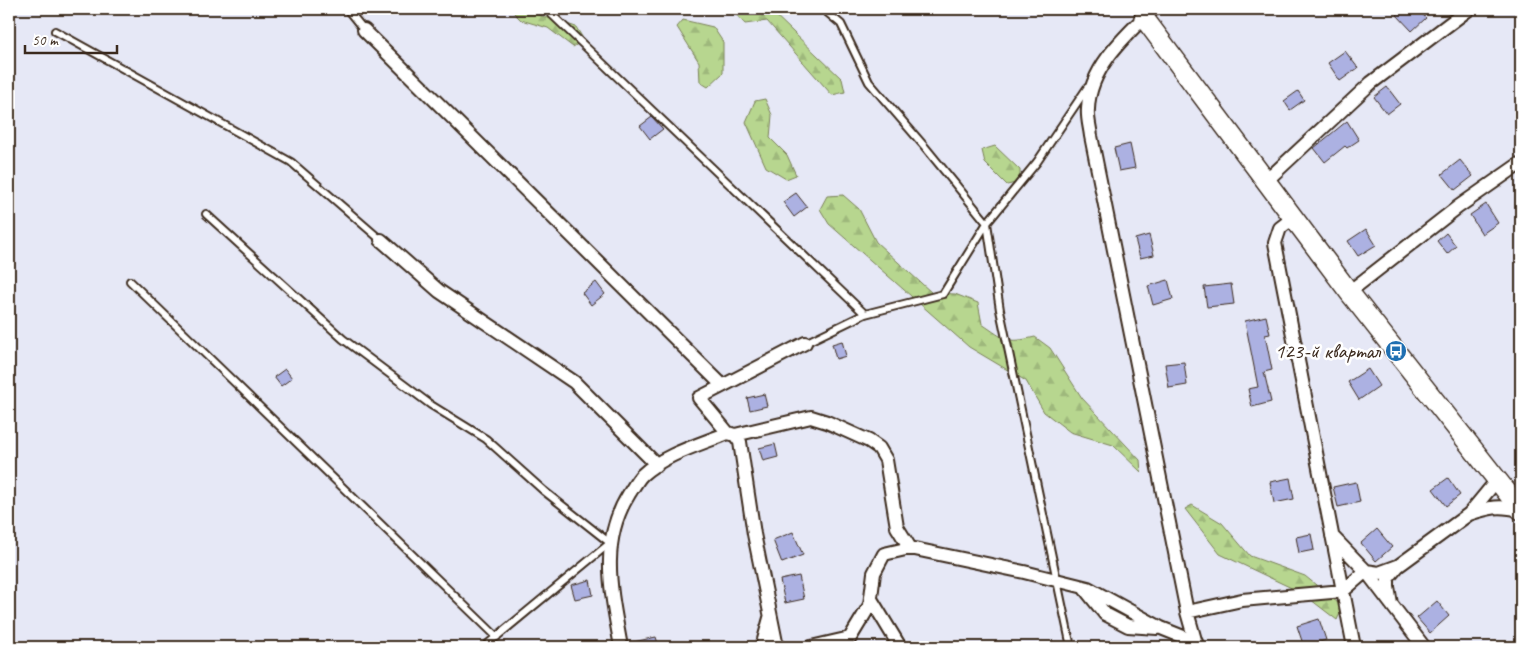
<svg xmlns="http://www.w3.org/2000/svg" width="1530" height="656" font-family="Caveat,sans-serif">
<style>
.forest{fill:url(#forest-firs);stroke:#798056}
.building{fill:#acb1e2;stroke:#3b2a1e}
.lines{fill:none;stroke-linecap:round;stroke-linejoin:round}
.lane-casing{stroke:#3b2a1e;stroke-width:10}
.street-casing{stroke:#3b2a1e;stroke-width:16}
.secondary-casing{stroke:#3b2a1e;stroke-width:22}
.lane{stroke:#fff;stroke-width:6}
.street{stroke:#fff;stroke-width:12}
.secondary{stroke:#fff;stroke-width:19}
.labels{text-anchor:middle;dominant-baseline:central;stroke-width:5;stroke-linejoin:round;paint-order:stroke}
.poi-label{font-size:21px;fill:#3b2a1e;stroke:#fff;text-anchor:end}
</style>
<defs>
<pattern id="forest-firs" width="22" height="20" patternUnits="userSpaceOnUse" patternTransform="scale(1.25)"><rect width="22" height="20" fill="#b7d68f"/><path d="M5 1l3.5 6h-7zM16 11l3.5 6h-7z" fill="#9eb87b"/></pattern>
</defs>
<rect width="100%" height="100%" fill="#e6e8f6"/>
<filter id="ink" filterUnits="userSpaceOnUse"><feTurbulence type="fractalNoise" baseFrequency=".02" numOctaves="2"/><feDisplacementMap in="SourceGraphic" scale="10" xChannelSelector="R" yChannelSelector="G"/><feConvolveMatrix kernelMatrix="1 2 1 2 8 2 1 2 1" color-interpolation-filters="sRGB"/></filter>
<g filter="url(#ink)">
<!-- forest -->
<path class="forest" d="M510,9H537L536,14L576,27L584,40L573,47L548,28L521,20Z
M731,9H769L842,79L845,92L832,95L767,21L745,24Z
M683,20L713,27L723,42V73L708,87L700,82L699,62L677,27Z
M765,99L772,115L770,138L787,155L796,175L786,179L766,167L746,122L755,101Z
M995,146L1020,170V182L1007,185L985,163L982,150Z
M843,195L859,209L876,242L932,293L955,294L978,303L982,324C1006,340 1006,344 1035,337L1050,348L1082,398L1140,460L1141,472L1113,445L1070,432L1044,412L1026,381L969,347L829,224L820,209L827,196Z
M1192,505L1222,523L1250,556L1305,576L1343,607L1337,620L1302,593L1220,554L1185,509Z"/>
<!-- building -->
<path class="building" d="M1404,9H1417L1426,18L1412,31L1397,15Z
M1345,51L1358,68L1340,81L1328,63Z
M1387,87L1400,104L1387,114L1374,97Z
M1298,91L1304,100L1290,110L1284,101Z
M652,117L663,129L650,139L640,126Z
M1347,121L1359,140L1347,148L1345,146L1325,162L1314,148Z
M1130,144L1135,168L1119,171L1114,148Z
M1460,160L1473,176L1455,190L1442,174Z
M796,193L807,207L794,217L783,202Z
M1486,204L1498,223L1482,234L1470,215Z
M1366,229L1376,245L1358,256L1348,241Z
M1446,233L1456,246L1447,254L1437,241Z
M1149,235L1154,255L1140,258L1135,239Z
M1168,280L1173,299L1153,305L1148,286Z
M596,282L605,294L591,305L582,293Z
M1231,284L1234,304L1207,307L1204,287Z
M1266,316L1270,334L1265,335L1272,370L1264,372L1271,402L1252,407L1248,389L1258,387L1245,321Z
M842,341L846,356L836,359L832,344Z
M1184,362L1187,385L1169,388L1165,364Z
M285,369L292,378L281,386L274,377Z
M1368,369L1379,386L1359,400L1348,382Z
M764,394L767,406L750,410L747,398Z
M775,444L778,457L763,461L759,448Z
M1290,478L1294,499L1274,503L1270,482Z
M1448,478L1460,495L1446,506L1433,489Z
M1356,482L1360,502L1338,507L1333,487Z
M1377,529L1392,547L1376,561L1361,543Z
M793,532L803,555L782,563L773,540Z
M1311,534L1314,550L1299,553L1296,537Z
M799,576L804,599L785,603L780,580Z
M590,580L593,595L575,599L571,585Z
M1437,601L1449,616L1430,633L1417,618Z
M1319,619L1326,640L1304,647L1297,626Z
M656,637L659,647H629V643Z"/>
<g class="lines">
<!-- lane casing -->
<g class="lane-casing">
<path id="lane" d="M347,9L364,30
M546,9L865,314
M823,9L841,24L869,82L925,147L987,223L1000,310L1071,647
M55,31L291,162L381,240
M206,214L343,339L431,405L486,439L544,491L610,543L484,647
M130,281L497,637
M805,343L865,314L943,294L987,223L1037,162L1087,88"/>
</g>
<!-- street casing -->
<g class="street-casing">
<path id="street" d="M1153,9C1126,35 1089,68 1088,109C1087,118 1090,127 1091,136L1187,612L1197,647
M364,30L722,385
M1265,182L1371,83L1469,9
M1293,218L1280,228L1275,243L1354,647
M381,240L439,291L574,382L657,465
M1349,292L1458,207L1521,163
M728,433L699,398L805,343
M735,435L811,417L827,422L869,441L879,448L886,460L897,527L910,548
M1469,514C1490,507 1498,505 1521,510
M1332,536L1366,571L1424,647
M1085,589L1105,614L1128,626L1157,628
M871,599L900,647
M1391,604L1388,587V578L1398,566L1469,514L1497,480
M1187,612L1242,600L1343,591L1366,571L1379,573L1398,566
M621,647C612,595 598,543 629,494C633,488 637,480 642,475C663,455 701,444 728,433L735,435L740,442L754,534L777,647
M762,647L770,618
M811,647L850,638L870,605L874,573L884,554L910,548L1024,572L1088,588L1161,628L1196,642"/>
</g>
<!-- secondary casing -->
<g class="secondary-casing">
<path id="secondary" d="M1144,18L1349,292L1521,510"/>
</g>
<!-- lane -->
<use href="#lane" class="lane"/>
<!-- street -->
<use href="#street" class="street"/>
<!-- secondary -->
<use href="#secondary" class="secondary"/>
</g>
</g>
<!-- icons -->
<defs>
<g id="bus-disc" transform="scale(1.125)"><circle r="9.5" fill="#1f6fb2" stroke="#fff"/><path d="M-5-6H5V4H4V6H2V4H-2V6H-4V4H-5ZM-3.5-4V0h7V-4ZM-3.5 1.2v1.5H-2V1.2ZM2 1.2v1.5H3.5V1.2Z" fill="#fff"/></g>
</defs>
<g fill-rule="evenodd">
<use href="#bus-disc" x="1396" y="351"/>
</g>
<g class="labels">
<!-- poi labels -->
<g class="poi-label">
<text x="1380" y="351">123-й квартал</text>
</g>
</g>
<!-- margin -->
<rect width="1530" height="656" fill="none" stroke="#fff" stroke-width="30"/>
<rect x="15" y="15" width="1500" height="626" fill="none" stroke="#3b2a1e" stroke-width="2" filter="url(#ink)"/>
<!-- scale -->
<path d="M25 45v8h92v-8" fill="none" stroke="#3b2a1e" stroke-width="2.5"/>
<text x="32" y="45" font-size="15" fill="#3b2a1e" stroke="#ffffff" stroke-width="4" paint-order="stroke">50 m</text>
</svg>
